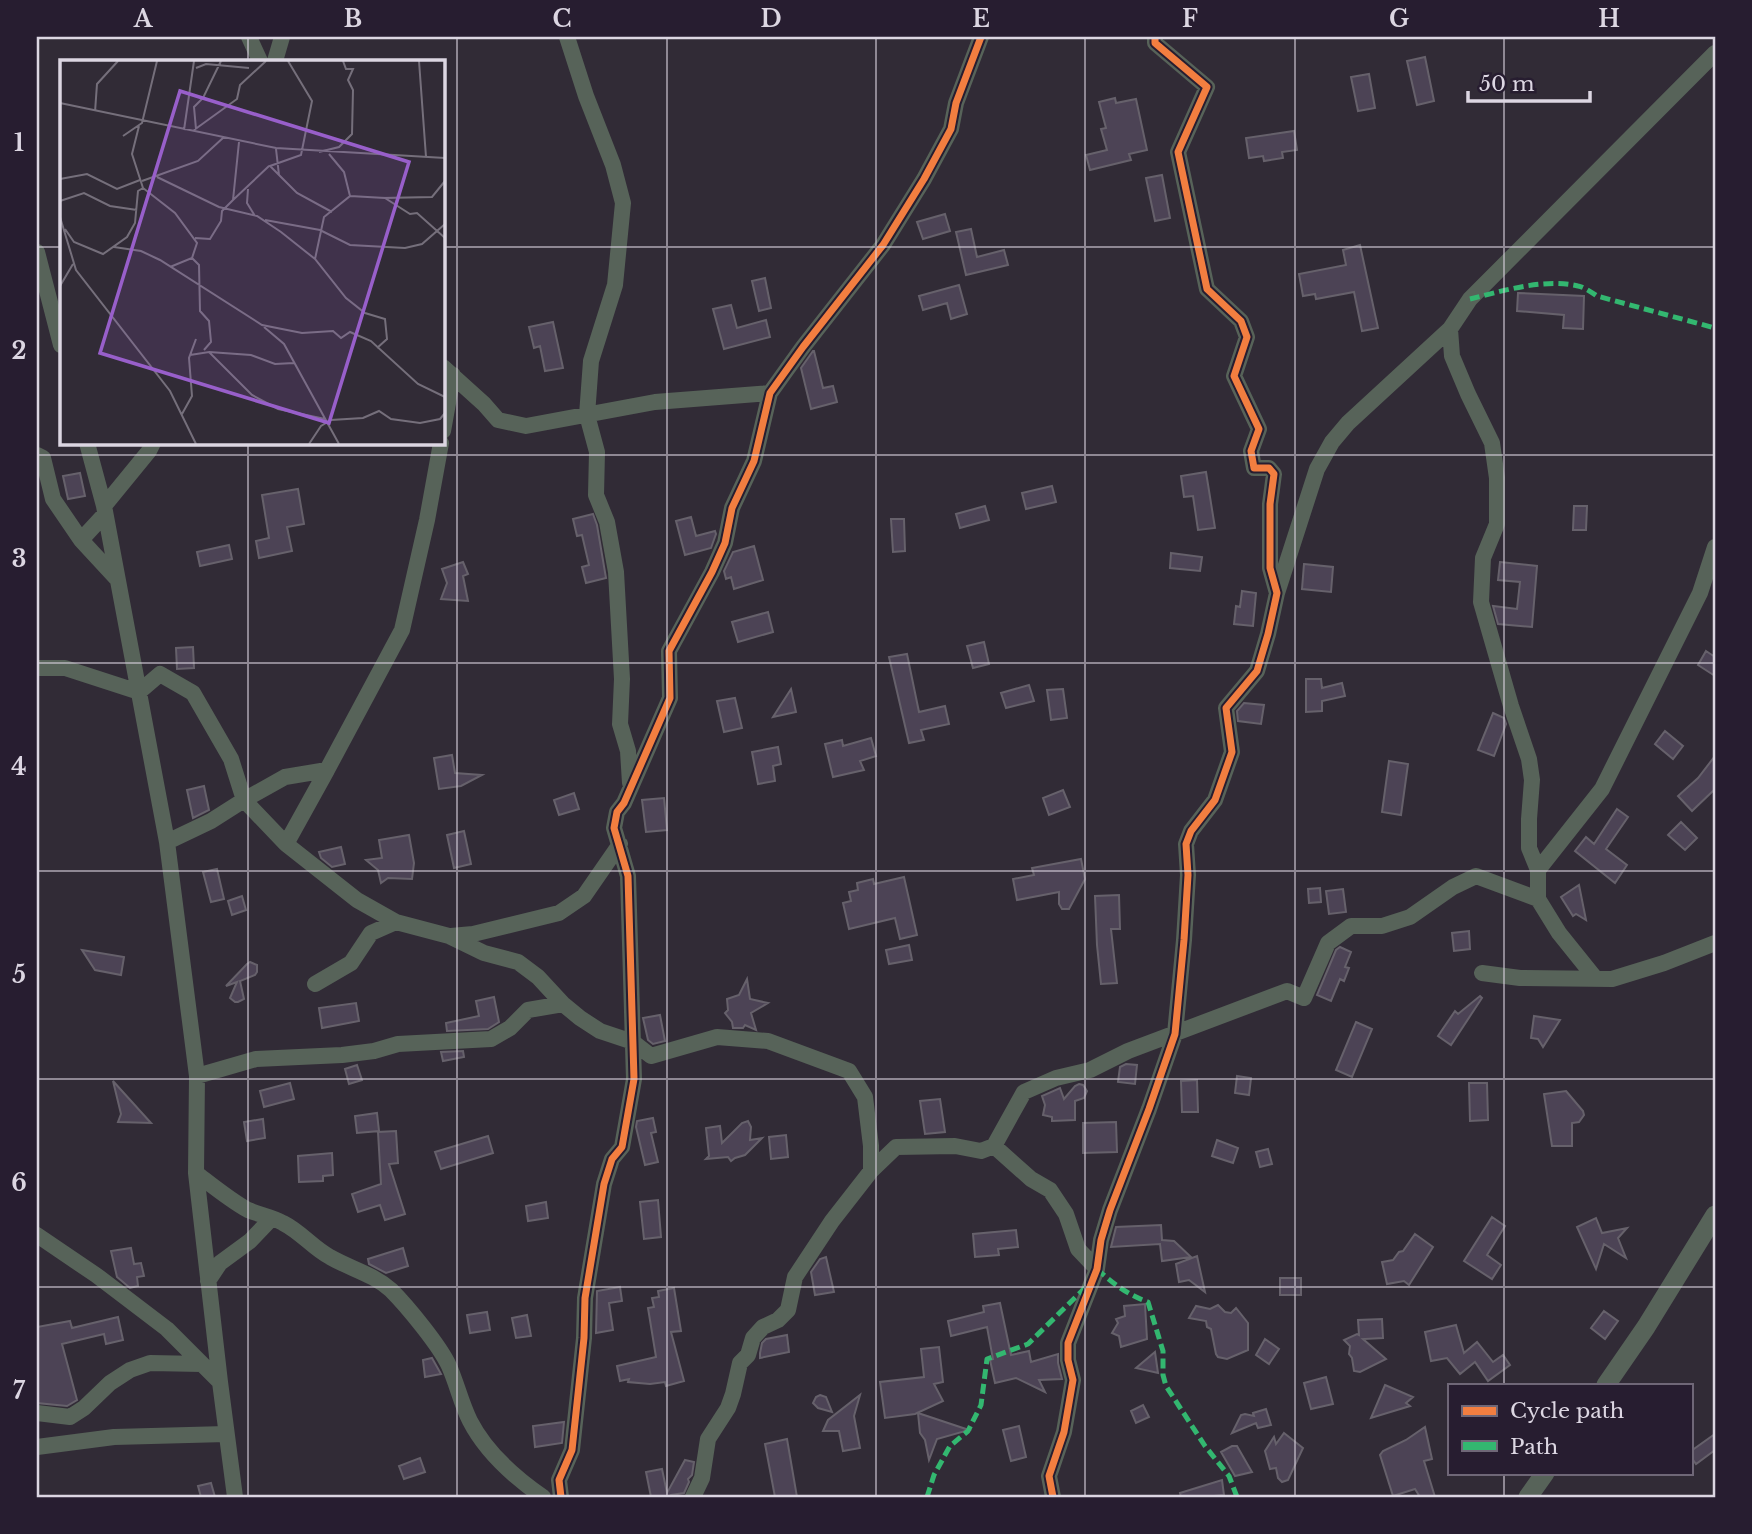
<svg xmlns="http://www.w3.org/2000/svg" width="1752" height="1534" font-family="'Libre Baskerville',serif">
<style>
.building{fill:#4c4355;stroke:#66616b;stroke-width:2}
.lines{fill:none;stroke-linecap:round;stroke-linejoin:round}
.minor{stroke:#576359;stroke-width:16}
.tertiary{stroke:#576359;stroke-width:19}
.quiet{stroke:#33b770;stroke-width:5;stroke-dasharray:10 5;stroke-linecap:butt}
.cycleway-casing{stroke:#271d30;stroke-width:11}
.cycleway{stroke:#f27e40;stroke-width:7}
.grid{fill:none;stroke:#dcd6e2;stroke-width:2;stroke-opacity:0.55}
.inset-road{fill:none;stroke:#756f7b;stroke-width:2}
.view{fill:#985fca;fill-opacity:0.15;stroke:#985fca;stroke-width:3.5}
.inset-edge{fill:none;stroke:#dcd6e2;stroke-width:3.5}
.neatline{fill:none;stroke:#dcd6e2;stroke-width:2.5}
.grid-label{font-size:23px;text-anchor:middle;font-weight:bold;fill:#dcd6e2}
</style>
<rect width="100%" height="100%" fill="#312b36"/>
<!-- building -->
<path class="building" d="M1425,57L1434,101L1417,105L1407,61Z
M1369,74L1375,108L1358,111L1351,77Z
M1115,98L1116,103L1136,99L1147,150L1129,154L1131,160L1090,170L1086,155L1107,150L1101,129L1106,128L1099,102Z
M1294,131L1297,150L1282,152L1283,158L1264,161L1263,156L1249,158L1246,138Z
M1162,175L1170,218L1155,221L1146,178Z
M945,214L950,231L923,239L917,222Z
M971,229L977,257L1004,250L1008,265L966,275L956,232Z
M1360,245L1378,328L1362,331L1354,292L1316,299L1315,294L1303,296L1299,274L1346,265L1343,250Z
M765,278L771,308L759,311L752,281Z
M959,285L967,314L951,319L947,303L923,310L919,296Z
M1518,293L1584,296L1583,329L1563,328L1564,315L1517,311Z
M731,305L737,328L766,320L770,337L724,349L713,309Z
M553,322L563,368L545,371L540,346L534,348L529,327Z
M813,351H814L823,388L833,386L837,402L811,409L801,368Z
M1206,472L1215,528L1198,530L1193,496L1184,497L1181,476Z
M80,473L85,496L68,499L63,476Z
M1052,486L1056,502L1026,509L1022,493Z
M298,489L304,524L287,527L292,551L259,558L256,541L269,538L262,495Z
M985,506L989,520L960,528L956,514Z
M1574,506H1587L1586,530H1573Z
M593,514L597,525L606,578L586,583L582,567L589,565L582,535L577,536L573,519Z
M691,517L696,536L715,531L716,534L711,548L685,555L676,521Z
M891,519H904L905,551L893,552Z
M229,545L232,559L200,566L197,552Z
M754,546L763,580L734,589L731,577L726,579L724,571L733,552Z
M1171,553L1202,557L1200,571L1170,568Z
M463,562L468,574L463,576L468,601L441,599L447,583L442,569Z
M1500,562L1537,566L1532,627L1498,624L1493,606L1517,609L1520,582L1498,580Z
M1304,564L1333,567L1331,592L1302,589Z
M1242,591L1256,593L1253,626L1234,624L1236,606L1240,607Z
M768,612L773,632L738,642L732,622Z
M984,642L989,664L973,668L967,646Z
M193,647L194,668L177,669L176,648Z
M1706,651L1715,657V676L1698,665Z
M907,654L919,712L945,706L949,724L921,730L924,740L909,743L889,657Z
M1306,679H1321L1322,688L1342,683L1345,696L1322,701V711L1306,712Z
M1029,685L1034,701L1006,708L1001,693Z
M791,689L796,712L773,717Z
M1063,689L1067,718L1051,720L1047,690Z
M735,698L742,728L724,732L717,701Z
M1244,703L1264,705L1261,724L1238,721L1237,711Z
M1493,713L1504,718L1506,724L1494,756L1478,750Z
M1665,731L1683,746L1673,759L1655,744Z
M871,738L876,756L860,761L864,770L833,777L825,744L842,740L843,746Z
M778,747L781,764L773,766L775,781L758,784L752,752Z
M452,755L455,773L482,775L461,786L439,789L434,758Z
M1715,756V789L1692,811L1678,796L1698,778Z
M1389,761L1408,764L1401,815L1382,812Z
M204,786L209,810L193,818L187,790Z
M1063,790L1070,807L1049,815L1043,798Z
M574,793L579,809L559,815L554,800Z
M664,798L667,830L646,832L642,800Z
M1617,809L1628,817L1606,849L1627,865L1615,883L1575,851L1586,837L1594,844Z
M1681,822L1697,838L1685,850L1668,835Z
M464,831L471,864L454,868L447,835Z
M409,835L414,863L412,879L388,878L381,883L378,870L366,860L382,858L379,840Z
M341,847L345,864L332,867L321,858L319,852Z
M1081,859L1085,879L1069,909H1062L1059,904V892L1017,900L1013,879L1034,875L1032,868Z
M217,869L224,899L211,902L203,872Z
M904,877L917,935L900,939L895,918L849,929L843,903L851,901L849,892L858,890L857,883L873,879L874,884Z
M1579,885L1586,920L1576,914L1573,916L1561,897Z
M1320,888L1321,902L1309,903L1308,889Z
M1343,889L1346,912L1329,914L1326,891Z
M1119,895L1120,929H1111L1117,983L1101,984L1097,945L1095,896Z
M242,896L246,910L232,915L228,901Z
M1469,931L1470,949L1454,951L1452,933Z
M909,945L912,960L889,964L886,950Z
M1340,947L1351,952L1345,967L1349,968L1344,981L1340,979L1331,1001L1317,995L1336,950Z
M82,950L124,957L121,975L95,970Z
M250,962L257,965V972L255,975L240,981L244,999L238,1002H235L230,998L237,982L226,986L247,964Z
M747,979L750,999L768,1003L751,1013L756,1030L745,1025L743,1028H733L732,1022L725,1013L728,1010L727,999L739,995Z
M1480,996L1482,998L1451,1045L1438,1036L1455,1011L1458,1014Z
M494,997L499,1022L488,1029L447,1031L446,1023L479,1016L476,1001Z
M356,1003L359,1021L322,1028L319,1008Z
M660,1015L665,1041L653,1044L648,1040L643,1018Z
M1534,1016L1560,1020L1543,1047L1538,1039L1531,1038Z
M1356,1022L1372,1029L1352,1077L1336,1070Z
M463,1051L464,1057L443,1061L441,1052Z
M1126,1064L1137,1065L1135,1084L1118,1082L1120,1067Z
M357,1065L362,1080L349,1084L345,1069Z
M1237,1076L1251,1078L1249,1095L1235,1093Z
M1197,1080L1198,1112H1182L1181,1081Z
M113,1081L151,1123L118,1122L121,1114Z
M290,1083L294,1099L264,1107L260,1091Z
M1469,1083H1487L1488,1120L1470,1121Z
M1079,1084L1083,1085L1087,1091L1084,1098L1075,1101V1120L1052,1121V1117L1043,1115L1045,1105L1042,1096L1060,1088L1064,1099L1075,1086Z
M1566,1091L1583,1111L1584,1115L1579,1122L1572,1123V1146H1552L1544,1094Z
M940,1099L945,1132L925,1134L920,1101Z
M377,1113L379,1131L357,1133L355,1116Z
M653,1118L656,1132L651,1133L658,1162L645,1165L636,1127L637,1121Z
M263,1119L265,1138L247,1141L244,1122Z
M748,1121L751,1127L750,1140L762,1138L745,1155L735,1158L731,1161L728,1157L706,1159L709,1156L706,1128L720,1126L722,1143L742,1123Z
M1116,1122L1117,1152L1083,1153V1123Z
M396,1131L398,1163L389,1164L405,1214L385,1220L380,1205L358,1212L352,1194L381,1184L378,1132Z
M786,1135L788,1157L771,1159L769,1137Z
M488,1136L493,1153L441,1169L435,1152Z
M1217,1140L1238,1148L1233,1163L1212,1156Z
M1268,1149L1272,1164L1260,1167L1256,1152Z
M332,1153L333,1175L323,1176V1181L299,1182L298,1156Z
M658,1200L661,1237L644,1239L640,1202Z
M546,1202L548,1218L528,1221L526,1206Z
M1492,1217L1505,1226L1487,1255L1501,1265L1492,1279L1464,1261Z
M1596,1218L1602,1233L1627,1228L1618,1238L1626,1258L1604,1244L1596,1269L1577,1227Z
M1161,1225L1162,1240L1174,1241L1191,1257L1162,1261L1160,1244L1111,1247L1116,1227Z
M1016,1230L1018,1247L998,1249L999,1255L975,1257L973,1234Z
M1415,1234L1433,1247L1409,1285L1404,1281L1387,1284L1382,1262L1393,1260L1399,1252L1403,1251Z
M131,1248L134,1264L141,1263L144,1276L137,1277L138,1286L130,1288L117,1277L111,1251Z
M403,1248L408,1266L386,1273L369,1264L368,1259Z
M1197,1256L1205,1292L1189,1280L1179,1282L1176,1264Z
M826,1257L834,1292L815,1295L811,1272L820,1259Z
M1280,1278H1301V1295H1280Z
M620,1287L622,1301L609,1303L613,1330L596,1333L597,1291Z
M674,1288L681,1331L671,1332L684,1381L666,1386L665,1382L650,1384L628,1382L629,1379L620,1381L617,1366L656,1357L648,1308L654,1307L652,1298L659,1297L658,1291Z
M1000,1303L1011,1355L1029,1351L1031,1362L1058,1354V1363L1062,1379L1039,1380L1045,1392L1016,1378L995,1383L990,1360L993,1359L987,1327L951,1336L948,1321L984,1312L983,1306Z
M1145,1304L1147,1339L1121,1347L1119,1336L1112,1333L1118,1323L1116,1319L1125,1316L1124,1306Z
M1218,1305L1225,1312L1231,1313L1236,1308L1248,1323V1350L1227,1359L1218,1357L1216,1354L1211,1329L1207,1327L1206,1321L1189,1318L1196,1306L1210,1309Z
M1604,1311L1618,1321L1605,1339L1591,1328Z
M487,1312L490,1330L470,1333L467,1315Z
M527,1315L531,1336L516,1338L512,1318Z
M118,1317L123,1340L106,1344L104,1334L62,1344L77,1400L67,1406L37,1403V1327L70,1321L72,1328Z
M1382,1319L1383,1338L1363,1339L1386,1359L1360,1372L1354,1371L1352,1358L1349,1354L1350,1346L1344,1340L1357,1334L1359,1335L1358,1320Z
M1456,1325L1464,1353L1477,1342L1493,1362L1503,1355L1510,1365L1488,1381L1475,1362L1460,1374L1447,1358L1431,1361L1425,1332Z
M787,1335L789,1352L760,1358V1353L762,1343L766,1339Z
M1265,1339L1279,1349L1269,1364L1256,1355Z
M939,1347L943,1382L934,1384L943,1401L915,1414L885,1418L880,1382L924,1377L921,1349Z
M1155,1352L1158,1373L1136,1368Z
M432,1358L441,1374L425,1377L423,1360Z
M1326,1377L1333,1404L1311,1409L1304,1383Z
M1385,1385L1413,1397L1406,1403L1410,1406L1371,1418Z
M820,1395L826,1397L832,1412L818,1408L813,1403L816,1397Z
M860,1395L854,1416L860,1448L843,1451L839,1431H823L828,1420Z
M1143,1405L1149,1417L1136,1423L1131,1411Z
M1266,1409L1271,1425L1258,1428L1256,1423L1232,1433L1241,1415L1245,1414L1254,1416L1253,1413Z
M918,1413L969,1430L937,1439L929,1460L925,1440L920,1433Z
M564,1422L562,1443L535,1447L533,1426Z
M1019,1426L1026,1457L1011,1461L1003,1430Z
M1425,1427L1432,1459L1424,1461L1435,1497H1420L1415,1489L1393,1496L1380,1455L1383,1451L1406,1440Z
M1284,1433L1303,1448L1288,1480L1282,1482L1278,1478L1276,1468L1270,1469L1265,1451L1274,1437L1276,1444Z
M1715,1434V1450L1696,1464L1691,1457V1451Z
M787,1439L797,1497H775L765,1444Z
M1232,1446H1237L1252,1472L1235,1476L1221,1452Z
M420,1458L425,1472L404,1479L399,1466Z
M685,1460L694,1462L692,1475L688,1479L689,1482L684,1493L671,1495L668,1497H651L646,1472L662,1469L667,1493Z
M1222,1480L1224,1495L1203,1497H1181L1180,1493Z
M211,1483L215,1497H201L198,1486Z"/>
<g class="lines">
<!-- minor -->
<path class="minor" d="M249,37L260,61
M567,37L586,96L613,165L623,203L615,285L591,361L587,415L597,452L596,495L607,522L616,572L622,679L620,724L628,751L630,783
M275,61L282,37
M37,252L61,345
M1450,329L1452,356L1468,394L1492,443L1497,478V524L1483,558L1481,602L1511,706L1529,759L1532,780L1529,819V848L1538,870
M443,367L484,404L498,420L526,426L655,402L770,393
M443,431L453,375
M87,443L104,506L167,842L197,1076L196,1173L220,1382L235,1497
M37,455L43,458L53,499L81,540L118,580
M104,506L149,451L153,443
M81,540L105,514
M1277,593L1317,469L1332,442L1348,423L1450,329L1470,299L1715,53
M37,668H65L139,692L160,674L193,693L231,759L244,800L286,844L327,770
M167,842L211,821L244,800L285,777L327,770L402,630L427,520L441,443
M286,844L357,900L396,922L449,936L484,953L518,962L538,977L563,1004
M451,936L473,934L559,913L584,896L620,844
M1482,973L1520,978L1612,979L1664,963L1715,943
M1596,979L1559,933L1538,899V870L1602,789L1700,593L1715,547
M315,984L351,963L371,933L396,922
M197,1076L256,1059L342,1055L374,1051L398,1044L491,1039L510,1028L528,1010L563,1004L580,1018L600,1031L633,1042L651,1056L717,1037L768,1041L849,1071L865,1097L871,1146V1171
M994,1146L1024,1092L1056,1078L1090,1070L1128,1051L1287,991L1304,998L1328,943L1351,926H1382L1410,917L1453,887L1476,876L1538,899
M196,1173C213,1186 230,1200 248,1210C260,1215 273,1217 283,1223C301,1232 313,1248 330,1257C351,1269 373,1274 391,1290C407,1306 440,1346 449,1366C457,1384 461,1403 470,1421C486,1452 514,1477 543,1497
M37,1235L96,1275L167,1329L220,1382
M208,1281L220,1263L250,1241L271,1219
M37,1413L70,1417L84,1408L110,1383L130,1370L150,1363L202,1364
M37,1447L114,1437L226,1434
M561,1497L559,1480L572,1450L584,1338L585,1298L604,1184L612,1159L622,1147L634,1079L628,876L614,828L617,812L624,803L670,698L669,651L712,572L725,543L732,508L754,461L770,393L803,347L883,245L924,179L951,129L956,103L981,37
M693,1497L702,1478L708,1439L728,1408L733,1394L740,1363L748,1355L753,1338L763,1327L778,1320L788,1310L795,1277L832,1221L871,1171L896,1147L955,1146L981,1151L994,1146L1031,1179L1050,1190L1066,1214L1078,1249L1097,1269
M1053,1497L1049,1476L1064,1432L1073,1380L1068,1360V1343L1097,1269L1101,1240L1110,1210L1149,1109L1175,1034L1184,940L1188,875L1186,844L1191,831L1215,800L1232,752L1226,708L1257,671L1268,634L1277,593L1270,568V504L1274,474L1269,468H1254L1251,451L1259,429L1234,376L1247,337L1241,321L1207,289L1178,152L1207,87L1155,43V37"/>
<!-- tertiary -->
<path class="tertiary" d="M1606,1385L1646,1327L1715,1215
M1528,1497L1545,1473"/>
<!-- quiet -->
<path class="quiet" d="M1470,299C1503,291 1543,278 1578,286C1584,287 1591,292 1597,296L1715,328
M1097,1269C1112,1283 1128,1295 1148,1302L1163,1351V1375L1166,1386L1205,1446L1229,1476L1237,1497
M927,1497L934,1475L950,1446L968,1431L981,1405L987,1359L1028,1344L1086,1287"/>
<!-- cycleway casing -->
<g class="cycleway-casing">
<path id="cycleway" d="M561,1497L559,1480L572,1450L584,1338L585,1298L604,1184L612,1159L622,1147L634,1079L628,876L614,828L617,812L624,803L670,698L669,651L712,572L725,543L732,508L754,461L770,393L803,347L883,245L924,179L951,129L956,103L981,37
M1053,1497L1049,1476L1064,1432L1073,1380L1068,1360V1343L1097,1269L1101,1240L1110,1210L1149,1109L1175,1034L1184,940L1188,875L1186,844L1191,831L1215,800L1232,752L1226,708L1257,671L1268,634L1277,593L1270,568V504L1274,474L1269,468H1254L1251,451L1259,429L1234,376L1247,337L1241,321L1207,289L1178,152L1207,87L1155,43V37"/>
</g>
<!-- cycleway -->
<use href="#cycleway" class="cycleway"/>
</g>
<!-- grid -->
<path class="grid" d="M248,37V61M457,37V1497M667,37V1497M876,37V1497M1085,37V1497M1295,37V1497M1504,37V1385M37,247H61M443,247H1715M248,443V1497M37,455H1715M37,663H1715M37,871H1715M37,1079H1715M37,1287H1715M1504,1473V1497"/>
<!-- overview -->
<g transform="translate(60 60)">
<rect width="385" height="385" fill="#312b36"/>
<path class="inset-road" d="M359,1L366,97M136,8L146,4L189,8M0,43L216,88L385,98M35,52L37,24L58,1M79,66L72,94L83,128L115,153L137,183L132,198L110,207M136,69L134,47L143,38L161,1M124,70L134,1M134,70L177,39L180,25L206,1M63,76L82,63L97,1M216,89L219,115L237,133L272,152M259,92L279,87L292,74L293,30L288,20L293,9H286L283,1M219,115L210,106L241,95L252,41L228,1M97,117L159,147L197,156L221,172L255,199L286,238L305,253L325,259L327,279L317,288M0,119L27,114L57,129L80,120M82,121L138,101L164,77M385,121L372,137L325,138L350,154L357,153L385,178M188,129L187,143L195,156M290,136L325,138M173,140L209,106M0,141L24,133L50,146L77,150M0,157L16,210L110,331L136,384M205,160L260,170L290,185L345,188L362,184L385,164M5,169L14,182L43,194L67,177L75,163L78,131L83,128M135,178L150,179L161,161L162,151L173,140L179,82M54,187L81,191L100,200L202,265L242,273L273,271L281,278L290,272L311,281L358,324L385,337M132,198L139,205L140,251L149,261L151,282L144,290M255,199L264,157L290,136L284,112L269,94M0,226L13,204M204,267L224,284L279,384M149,292L191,295L215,304L234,303M130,295L149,292L192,335L218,349L265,359M122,354L132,336L129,298L136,279M249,384L261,366L271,360L303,358L319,351L331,359L360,363L380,359L385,353"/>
<path class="view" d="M120,31L349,102L269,363L40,293Z"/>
<rect width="385" height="385" class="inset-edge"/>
</g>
<!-- border -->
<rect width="1752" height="1534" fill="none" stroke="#271d30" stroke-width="77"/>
<!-- legend -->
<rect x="1448" y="1384" width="245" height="91" fill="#271d30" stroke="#6f6777" stroke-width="2"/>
<rect x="1462" y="1406" width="35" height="10" fill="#f27e40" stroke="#6f6777" stroke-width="2"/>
<text x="1510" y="1418" font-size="21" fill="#dcd6e2">Cycle path</text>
<rect x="1462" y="1441" width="35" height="10" fill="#33b770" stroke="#6f6777" stroke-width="2"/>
<text x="1510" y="1454" font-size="21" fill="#dcd6e2">Path</text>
<!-- scale -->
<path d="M1468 91v10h122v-10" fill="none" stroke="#dcd6e2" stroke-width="3.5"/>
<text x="1479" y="91" font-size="21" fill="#dcd6e2" stroke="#271d30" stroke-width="5" paint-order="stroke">50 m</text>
<rect x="38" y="38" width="1676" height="1458" class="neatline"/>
<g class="grid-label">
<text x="143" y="27">A</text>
<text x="353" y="27">B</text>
<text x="562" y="27">C</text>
<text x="771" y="27">D</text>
<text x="981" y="27">E</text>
<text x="1190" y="27">F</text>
<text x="1399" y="27">G</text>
<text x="1609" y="27">H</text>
<text x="19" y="151">1</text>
<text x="19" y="359">2</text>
<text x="19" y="567">3</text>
<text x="19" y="775">4</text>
<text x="19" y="983">5</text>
<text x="19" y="1191">6</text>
<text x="19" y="1399">7</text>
</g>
</svg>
